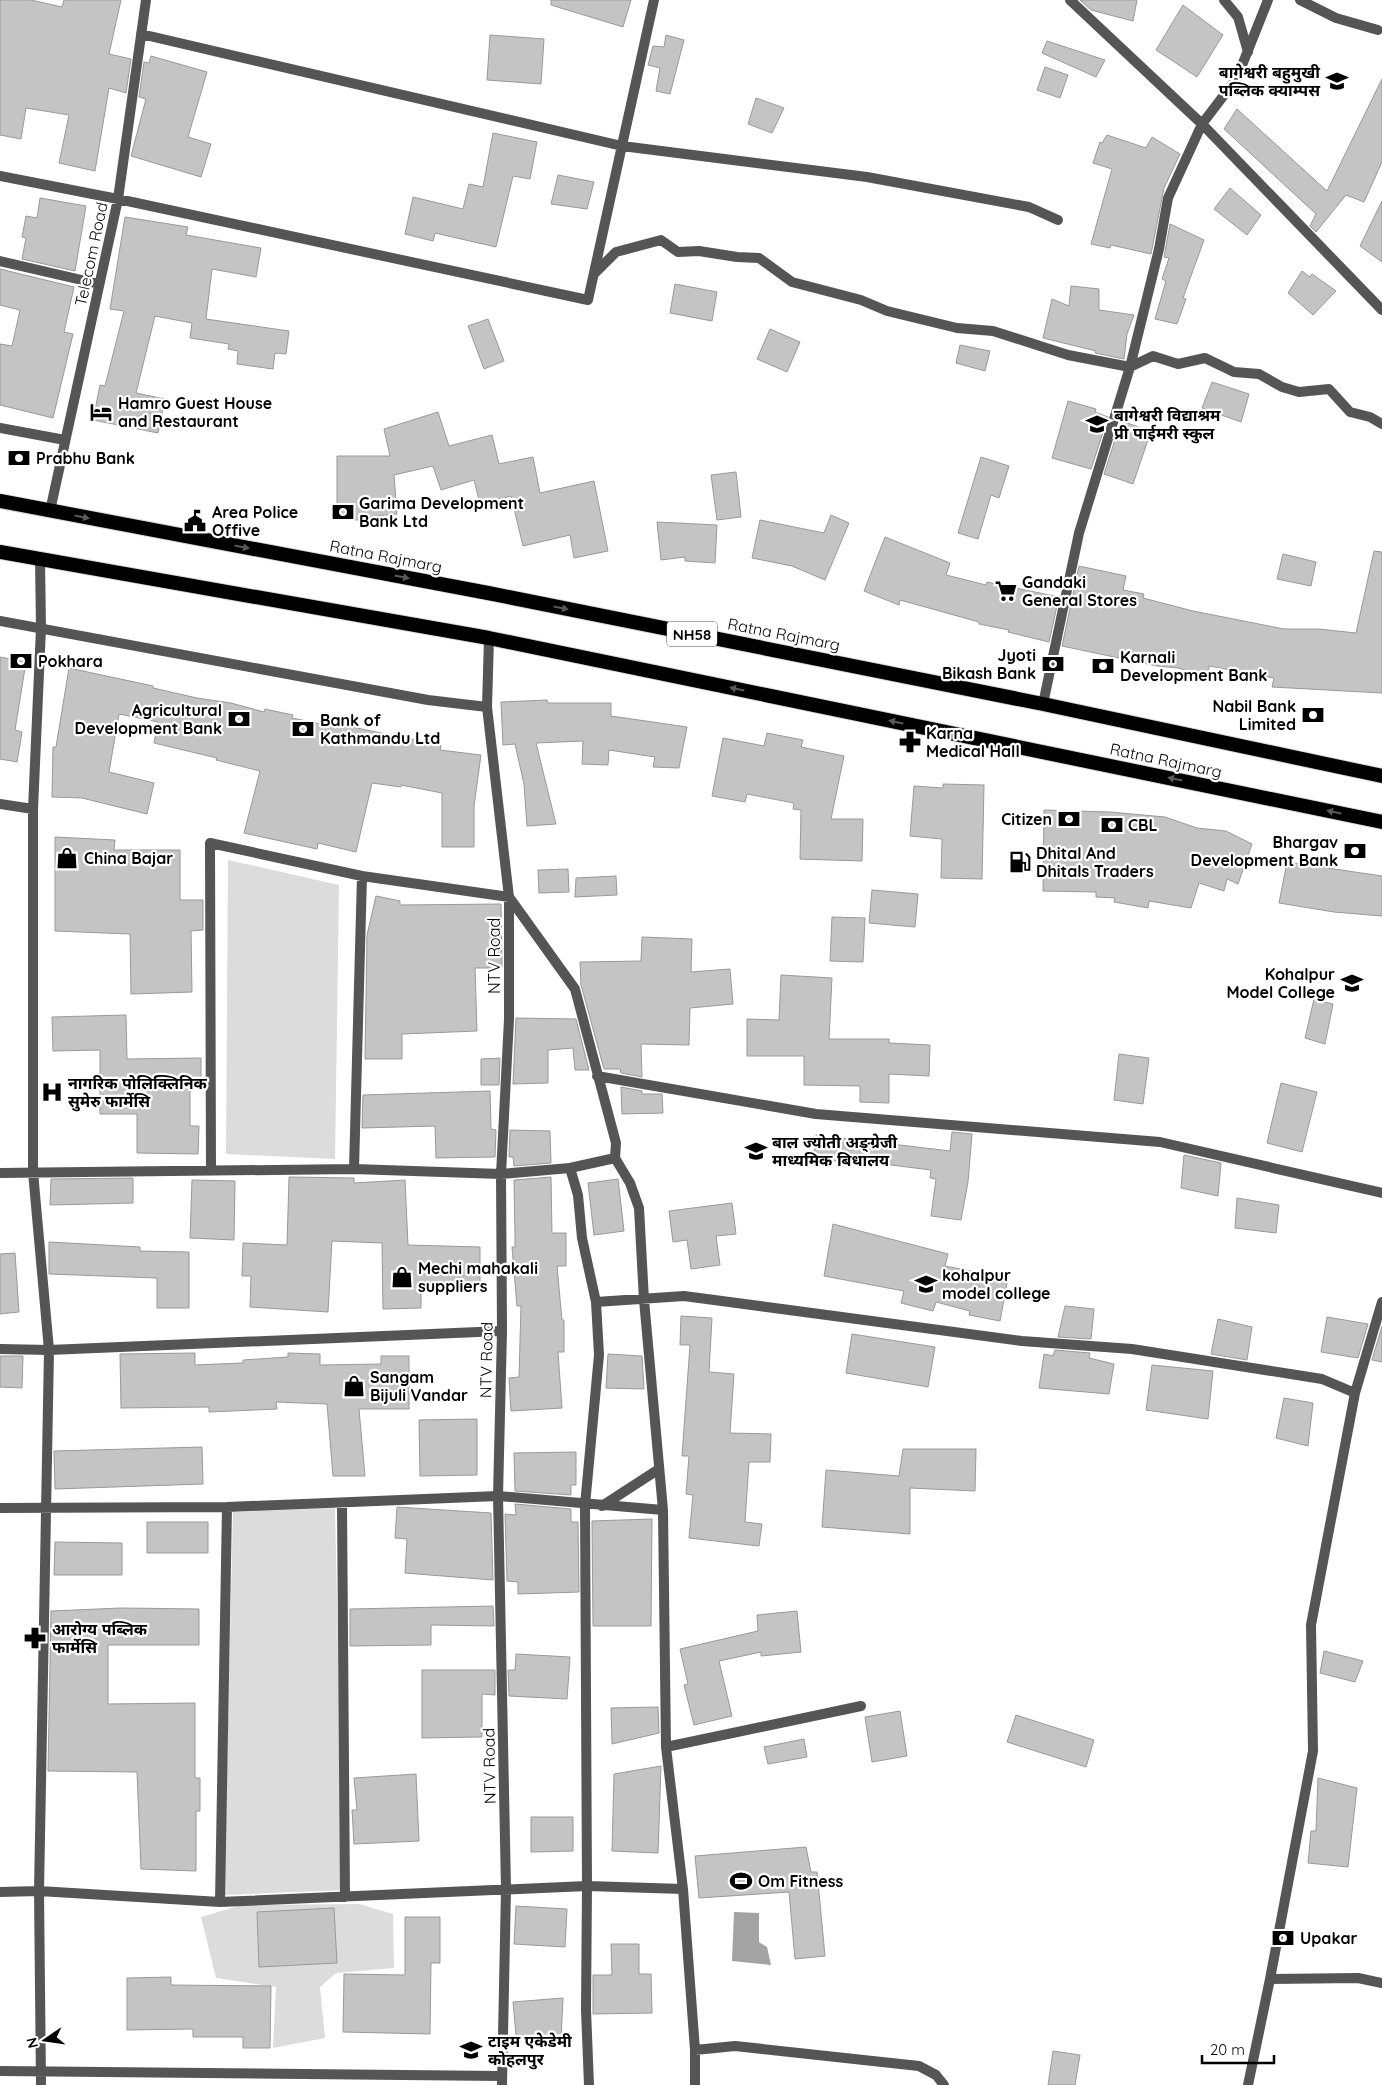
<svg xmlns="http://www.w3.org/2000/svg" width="1382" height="2085" font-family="Quicksand,'Noto Sans Devanagari',sans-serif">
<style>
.green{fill:#dcdcdc}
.water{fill:#a3a3a3}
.building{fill:#c4c4c4;stroke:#999}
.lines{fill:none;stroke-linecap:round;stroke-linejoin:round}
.trunk-casing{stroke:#dbdbdb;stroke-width:16}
.service{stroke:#555;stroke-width:10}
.minor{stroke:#555;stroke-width:10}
.trunk{stroke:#000;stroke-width:14}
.oneway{fill:#595959}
.labels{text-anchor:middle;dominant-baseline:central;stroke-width:4.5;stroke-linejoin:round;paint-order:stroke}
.shield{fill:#fff;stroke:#4c4c4c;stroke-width:1}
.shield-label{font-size:15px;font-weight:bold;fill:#000}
.poi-label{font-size:16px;font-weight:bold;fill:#000;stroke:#fff;text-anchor:start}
.street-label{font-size:16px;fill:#000;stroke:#fff}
</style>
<rect width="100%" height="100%" fill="#fff"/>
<!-- green -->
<path class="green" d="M228,860L339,885L335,1159L226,1154Z
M335,1508L343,1890L224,1895L233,1512Z
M359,1904L393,1914L394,1968L336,1973L320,1987L325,2038L273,2048L276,1987L216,1978L201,1917L242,1905Z"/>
<!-- water -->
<path class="water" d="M734,1912L759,1913V1942L767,1947L771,1965L732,1961Z"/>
<!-- building -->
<path class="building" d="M0,0H31L62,7L64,0H121L109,54L131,59L126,93L109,88L95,171L59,163L69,115L26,108L21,139L0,135Z
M551,0H631L623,27L551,5Z
M1080,0H1137L1133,21L1091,10Z
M1183,5L1223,35L1197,77L1156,50Z
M490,35L544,39L541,84L487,80Z
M666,35L684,40L670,94L656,91L660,68L648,65L653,46L664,47Z
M1047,41L1105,60L1096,77L1042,53Z
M151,56L207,72L188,137L211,144L201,177L131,156L146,99L139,97L144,62L149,63Z
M1045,67L1068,75L1060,98L1037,90Z
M1382,79V162L1364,202L1346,195L1316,232L1310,226L1316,214L1224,129L1237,109L1327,191Z
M756,98L784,108L772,133L748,124Z
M493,133L537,142L530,179L513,176L496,247L435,233L433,241L405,234L413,197L463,209L469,184L483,187Z
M1107,135L1146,148L1152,137L1180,154L1164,188L1151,254L1111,245L1110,248L1091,244L1112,169L1093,163L1100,142L1102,143Z
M558,175L594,182L587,209L551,204Z
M1230,188L1261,215L1247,235L1214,209Z
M40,198L86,206L75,271L22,259L26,238L22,237L26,216L37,218Z
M1382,201V262L1360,246Z
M125,217L188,227L186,235L261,248L256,277L212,269L206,319L289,331L286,354L275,353L273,369L237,364L238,351L228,349L229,344L190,338L192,323L155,316L136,393L165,399L158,433L93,420L100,385L105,386L124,311L110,309Z
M1170,224L1204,240L1183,298L1186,299L1177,324L1155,319L1166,281L1162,279L1169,258L1164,257Z
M0,269L74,287L64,332L73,334L53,418L0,405V344L12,346L20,310L0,305Z
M1302,271L1310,277L1312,274L1336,291L1313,315L1288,293Z
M675,284L717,292L712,321L670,313Z
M1071,286L1099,289V310L1134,315L1127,334L1124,359L1095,353L1096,351L1043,338L1052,299L1069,306Z
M488,319L504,361L484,369L468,326Z
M770,329L800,342L787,372L757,359Z
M960,345L990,351L985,371L956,363Z
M1212,382L1249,394L1241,422L1202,408Z
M1068,401L1096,409L1095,412L1108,417L1091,469L1052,458Z
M438,412L449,446L492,435L499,464L533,457L540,493L594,481L608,551L574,558L570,535L523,546L511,496L480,504L474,480L441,490L433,466L394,475L397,514L365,517V520H337V456H390L384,429Z
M1121,421L1151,431L1133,484L1104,474Z
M981,457L1009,466L999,498L991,495L978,539L958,533Z
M736,472L741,517L717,520L711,475Z
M831,515L849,523L825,580L792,566L752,558L760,520L824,533Z
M657,522L717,525L715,563L685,561V557L661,560Z
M885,537L950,563L946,575L986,585L987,582L1059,597L1049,642L1008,632L1009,630L979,624V622L900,600L899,605L864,591Z
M1374,551L1382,552V693L1272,687L1274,678L1209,666L1208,676L1178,668L1157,666L1062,646L1079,566L1126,576L1123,590L1144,594L1143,598L1193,611L1284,629H1319L1356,633Z
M1283,554L1316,562L1311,586L1277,579Z
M0,657L26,662L15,730L22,732L17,762L0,759Z
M69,668L153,686V688L197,698L231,703L264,712L265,709L293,715L292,718L331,726L332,723L441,745L440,750L481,755L474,806V847H442V793L401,785V787L372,783L356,852L318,843L317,849L244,833L260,771L216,760L217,758L154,743L158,722L119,714L109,772L154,783L147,814L82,798L52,797L53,747H56Z
M547,700L548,703H611V716L687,727L679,768L653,767L655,757L609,750L608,765L582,764L583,741L536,743L556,824L527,826L524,784L515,744L503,745L501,702Z
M767,733L803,740L801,747L844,756L831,819H863L862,861L800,859L801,810L793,809L794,803L747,794L745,802L712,796L723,738L764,746Z
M943,784L984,785L982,879L941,878L942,839L910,836L914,786L943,788Z
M1044,810L1110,812L1165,817L1197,828L1226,831L1252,844L1238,884L1227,879L1224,891L1199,883L1191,908L1149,901L1148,908L1114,902L1115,898L1096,897V892L1043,891Z
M55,837L115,840L114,850H180V900H203V930L191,931L192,992L131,994L130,934L55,931Z
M1287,862L1382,876V916L1334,912L1279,903Z
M568,869L569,892L539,893L538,870Z
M616,876L617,895L575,897L576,878Z
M872,890L918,894L915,927L869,923Z
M376,896L400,901V905L501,904L502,968H475L477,1031L402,1034V1059H365L367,935Z
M832,917L865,918L863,962L830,961Z
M642,937L692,939L691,972L730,969L733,1004L690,1008L689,1045L641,1044L642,1077L621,1073L620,1069H604L581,985L580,962L641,961Z
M781,975L832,978L829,1039H889V1043L930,1045L929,1076L889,1074V1103L860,1102V1086L804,1085V1056H747V1019L779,1020Z
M1314,999L1333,1004L1325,1044L1305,1038Z
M126,1015L127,1059L201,1058V1080H190V1126H199L198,1154L137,1153V1114H100V1050L53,1051L52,1017Z
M516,1018L576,1019L589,1070H575L573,1048L548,1050V1083L513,1084Z
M1119,1054L1149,1058L1143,1104L1114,1100Z
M500,1058L499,1085H481V1059Z
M1281,1083L1317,1092L1302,1152L1267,1143Z
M621,1087L642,1091V1094H662L663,1113L622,1114Z
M490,1091L491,1129L496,1130L495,1157L436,1158L435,1126L362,1128L363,1095Z
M510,1130L550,1131L551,1163L514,1166L513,1157H509Z
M952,1132L972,1134L968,1182L961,1220L931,1216L936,1179L930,1178L931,1170L851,1160V1163L814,1158L816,1135L950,1151Z
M1184,1155L1221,1163L1218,1196L1181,1188Z
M289,1177L354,1178V1183L405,1180L408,1245L480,1247V1286H421V1308L383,1309L382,1243L332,1241L328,1312L250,1307L251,1276H242L243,1243L287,1245Z
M551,1177L552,1233H566V1266H557L562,1320H564V1352H558L562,1408L511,1411L509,1378L519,1377L521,1306H517L512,1247H515V1234L514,1180Z
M133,1178V1203L50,1205L51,1179Z
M618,1179L624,1231L594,1235L588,1183Z
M192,1180L235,1181L234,1240L190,1238Z
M1237,1198L1279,1205L1276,1233L1235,1228Z
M732,1203L736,1234L716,1236L720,1265L691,1269L687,1240L673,1242L669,1211Z
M833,1224L948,1254L945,1266L1008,1278L1000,1321L969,1315L970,1311L936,1302L933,1311L901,1303L904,1291L824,1276Z
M49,1242L140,1247V1251L189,1252V1308H157V1278L49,1274Z
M15,1253L19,1312L0,1314V1254Z
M1065,1306L1094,1309L1091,1339L1058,1337Z
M681,1316L712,1318L709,1372L734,1374L730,1433L771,1434L770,1462H749L745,1522L762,1524L759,1546L689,1538L693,1495L686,1494L689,1456H682L690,1345H680Z
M1327,1317L1368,1324L1358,1358L1321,1352Z
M1218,1319L1252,1327L1247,1360L1211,1354Z
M1382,1326V1362L1372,1360Z
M852,1334L935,1347L928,1387L846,1373Z
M1055,1350L1090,1353L1089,1358L1114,1364L1109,1394L1039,1388L1044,1354L1053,1356Z
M195,1353V1365L243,1363V1360L288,1357V1353L320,1354V1365L381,1364V1356H409V1409H359L365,1476H333L327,1404L276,1402L277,1409L209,1412V1407L121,1408L120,1354Z
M608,1354L642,1356L644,1389L606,1388Z
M0,1356H23L22,1388L0,1387Z
M1152,1365L1213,1371L1208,1419L1146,1410Z
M1284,1398L1313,1403L1308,1446L1276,1438Z
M477,1419V1475L420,1476L419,1420Z
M202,1447L203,1484L55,1489L54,1451Z
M903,1449H976L975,1491L910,1488V1534L822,1527L826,1470L899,1476Z
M576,1452V1485H571V1495L515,1491L514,1453Z
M515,1504L571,1509V1522H578L579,1592L518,1594V1582L507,1581L505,1514L516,1515Z
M397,1507L491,1513L493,1580L405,1573L407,1539L395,1538Z
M652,1519L651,1626H593L592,1521Z
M147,1522H208V1553H147Z
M55,1542L122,1543V1575H54Z
M493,1606L494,1626L431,1625V1645L350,1646V1609Z
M121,1608L199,1609V1645H108V1704L195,1703V1778H200V1811H196V1871L141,1869L137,1772L48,1771L51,1611Z
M797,1611L801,1652L761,1656V1652L719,1661L732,1716L694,1725L684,1685L688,1684L680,1649L758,1631L757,1615Z
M1324,1651L1363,1661L1355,1682L1320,1673Z
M516,1654L570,1657L567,1699L509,1696L508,1670H515Z
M422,1670H495V1695L482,1694V1737L422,1738Z
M658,1707L659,1733L612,1744L611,1708Z
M900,1711L907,1756L872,1762L865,1717Z
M1016,1715L1094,1740L1086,1767L1007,1742Z
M804,1739L807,1757L768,1764L764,1747Z
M661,1766L658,1853L612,1851L614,1774Z
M416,1774L419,1841L354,1844L352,1810H357L354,1778Z
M1318,1778L1357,1788L1348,1867L1308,1863L1311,1831H1316Z
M531,1817H573V1851L531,1852Z
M806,1847L811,1872H817L825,1956L795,1959L789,1892L699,1898L695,1856Z
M516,1906L567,1909L565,1947L514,1944Z
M334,1908L337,1963L259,1967L257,1912Z
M405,1917H440V1963H431L430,2034L343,2032L344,1974L405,1975Z
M611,1944H639V1974H651L652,2013L593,2014V1975H612Z
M171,1977V1985L271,1986L270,2048H243V2037H193V2029L127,2030V1978Z
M563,1998L561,2039L516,2035L513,2002Z
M1053,2051L1080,2055L1075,2085H1048Z"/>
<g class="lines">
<!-- trunk casing -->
<g class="trunk-casing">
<path id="trunk" d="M0,501L488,593L1043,704L1382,776
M0,552L489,638L1382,822"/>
</g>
<!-- service -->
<path class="service" d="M0,428L65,440
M0,621L428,700L487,707"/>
<!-- minor -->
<path class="minor" d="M1070,0L1202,124L1382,310
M1224,0L1238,17L1248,52
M1300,0L1336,18L1378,30
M141,34L622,146L867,177L1029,207L1058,220
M0,176L118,199L588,300L654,0
M0,261L99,284
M595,273L616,252L661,240L678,252L699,251L737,257L759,258L792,282L861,300L887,311L957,328L993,331L1068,355L1130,367L1153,356L1178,364L1205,358L1234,372L1259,374L1282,387L1299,392L1329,389L1350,412L1370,417L1382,424
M50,511L118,199L146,0
M40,560L41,628L33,809V1172L49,1350L39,1891L41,2085
M489,638L487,707L509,897V1019L501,1174L502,1331L498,1496L506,1889L502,2085
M1043,704L1079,533L1130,367L1159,249L1168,198L1202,124L1237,78L1268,0
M0,804L33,809
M597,1076L816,1114L1160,1142L1382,1193
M615,1158L630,1183L639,1208L644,1300L663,1510L666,1747L683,1889L695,2050V2085
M354,1169L362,876
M211,1170L210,843L362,876L509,897L575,989L616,1143L615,1158L570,1168L578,1195L582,1238L596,1302L599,1355L585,1505L587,1886L586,2010L589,2085
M0,1173L354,1169L501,1174L570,1168
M596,1302L684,1296L1022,1341L1132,1349L1322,1379L1355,1393
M1382,1302L1355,1393L1311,1625L1313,1751L1270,1979L1358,1978L1382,1983
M0,1349L49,1350L502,1331
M342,1504L345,1897
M602,1506L659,1469
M0,1508L227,1507L498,1496L663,1510
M666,1747L861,1706
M0,1892L39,1891L220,1902L587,1886L683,1889
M220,1902L227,1507
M695,2050L735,2046L919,2066L936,2075L944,2085
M0,2071L502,2076
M1248,2085L1270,1979"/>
<!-- trunk -->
<use href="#trunk" class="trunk"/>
</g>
<!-- one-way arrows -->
<defs><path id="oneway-solid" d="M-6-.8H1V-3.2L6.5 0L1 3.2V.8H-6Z" transform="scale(1.25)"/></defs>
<g class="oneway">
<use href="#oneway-solid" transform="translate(82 517) rotate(11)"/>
<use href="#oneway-solid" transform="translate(242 547) rotate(11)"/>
<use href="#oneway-solid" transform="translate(402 577) rotate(11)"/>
<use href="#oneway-solid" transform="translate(561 608) rotate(11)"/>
<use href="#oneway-solid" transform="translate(737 689) rotate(-168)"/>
<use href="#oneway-solid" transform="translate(896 722) rotate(-168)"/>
<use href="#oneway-solid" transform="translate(1175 779) rotate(-168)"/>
<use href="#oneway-solid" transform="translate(1334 812) rotate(-168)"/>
</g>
<!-- icons -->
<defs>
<g id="school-bare" transform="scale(1.725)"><path d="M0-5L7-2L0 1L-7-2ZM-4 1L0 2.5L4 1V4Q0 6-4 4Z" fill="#000" stroke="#fff" stroke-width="2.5" paint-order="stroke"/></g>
<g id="hotel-bare" transform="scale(1.725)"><path d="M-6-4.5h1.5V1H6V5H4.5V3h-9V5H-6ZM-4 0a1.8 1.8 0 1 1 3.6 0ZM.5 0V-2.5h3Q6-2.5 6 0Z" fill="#000" stroke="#fff" stroke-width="2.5" paint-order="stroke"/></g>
<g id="bank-bare" transform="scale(1.725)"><path d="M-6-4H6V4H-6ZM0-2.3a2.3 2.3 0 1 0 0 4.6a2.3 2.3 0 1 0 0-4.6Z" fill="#000" stroke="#fff" stroke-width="2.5" paint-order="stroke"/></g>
<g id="civic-bare" transform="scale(1.725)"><path d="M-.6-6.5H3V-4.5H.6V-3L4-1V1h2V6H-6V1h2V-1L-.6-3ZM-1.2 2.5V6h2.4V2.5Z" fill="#000" stroke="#fff" stroke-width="2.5" paint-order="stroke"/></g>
<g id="supermarket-bare" transform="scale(1.725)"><path d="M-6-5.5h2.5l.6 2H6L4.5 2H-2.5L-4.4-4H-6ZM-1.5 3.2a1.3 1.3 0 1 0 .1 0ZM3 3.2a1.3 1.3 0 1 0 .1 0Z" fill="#000" stroke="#fff" stroke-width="2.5" paint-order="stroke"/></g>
<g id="pharmacy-bare" transform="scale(1.725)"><path d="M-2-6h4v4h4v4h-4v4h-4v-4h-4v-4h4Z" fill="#000" stroke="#fff" stroke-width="2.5" paint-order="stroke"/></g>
<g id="shop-bare" transform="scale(1.725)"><path d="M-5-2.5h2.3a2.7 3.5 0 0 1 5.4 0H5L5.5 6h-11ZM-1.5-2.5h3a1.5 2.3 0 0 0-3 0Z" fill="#000" stroke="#fff" stroke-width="2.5" paint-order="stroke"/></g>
<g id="fuel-bare" transform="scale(1.725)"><path d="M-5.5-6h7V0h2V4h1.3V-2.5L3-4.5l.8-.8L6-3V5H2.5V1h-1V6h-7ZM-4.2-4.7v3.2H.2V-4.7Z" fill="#000" stroke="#fff" stroke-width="2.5" paint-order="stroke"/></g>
<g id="university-bare" transform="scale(1.725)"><path d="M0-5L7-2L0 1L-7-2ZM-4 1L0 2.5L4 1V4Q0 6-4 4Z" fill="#000" stroke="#fff" stroke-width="2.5" paint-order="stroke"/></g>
<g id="hospital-bare" transform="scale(1.725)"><path d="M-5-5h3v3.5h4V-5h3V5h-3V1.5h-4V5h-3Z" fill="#000" stroke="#fff" stroke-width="2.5" paint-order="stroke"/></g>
<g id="stadium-bare" transform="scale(1.725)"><path d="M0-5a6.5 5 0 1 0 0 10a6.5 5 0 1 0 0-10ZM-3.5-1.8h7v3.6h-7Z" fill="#000" stroke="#fff" stroke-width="2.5" paint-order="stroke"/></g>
</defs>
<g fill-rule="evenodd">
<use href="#school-bare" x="1337" y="81"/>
<use href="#hotel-bare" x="101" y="412"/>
<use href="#school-bare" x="1097" y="424"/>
<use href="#bank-bare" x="19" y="458"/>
<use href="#bank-bare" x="343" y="512"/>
<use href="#civic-bare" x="195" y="521"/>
<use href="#supermarket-bare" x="1006" y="591"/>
<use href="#bank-bare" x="21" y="661"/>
<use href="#bank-bare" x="1053" y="664"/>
<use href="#bank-bare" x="1103" y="666"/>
<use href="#bank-bare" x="1313" y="715"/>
<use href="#bank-bare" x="239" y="719"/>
<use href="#bank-bare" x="303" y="729"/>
<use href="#pharmacy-bare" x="910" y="742"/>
<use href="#bank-bare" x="1069" y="819"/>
<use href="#bank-bare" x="1112" y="825"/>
<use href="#bank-bare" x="1355" y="851"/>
<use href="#shop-bare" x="67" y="858"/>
<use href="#fuel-bare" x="1020" y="862"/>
<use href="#university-bare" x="1352" y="983"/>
<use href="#hospital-bare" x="52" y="1092"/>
<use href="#school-bare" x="756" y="1151"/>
<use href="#shop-bare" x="402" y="1277"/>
<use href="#school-bare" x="926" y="1284"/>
<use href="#shop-bare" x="354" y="1386"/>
<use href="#pharmacy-bare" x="35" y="1638"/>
<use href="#stadium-bare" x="741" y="1881"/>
<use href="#bank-bare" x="1283" y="1938"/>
<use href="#school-bare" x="471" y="2050"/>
</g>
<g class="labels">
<!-- shield labels -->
<rect class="shield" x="667" y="621.5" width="50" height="25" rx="4"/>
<g class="shield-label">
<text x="692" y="634">NH58</text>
</g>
<!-- poi labels -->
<g class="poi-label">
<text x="1320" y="72" text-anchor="end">बागेश्वरी बहुमुखी<tspan x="1320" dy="18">पब्लिक क्याम्पस</tspan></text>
<text x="118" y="403">Hamro Guest House<tspan x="118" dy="18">and Restaurant</tspan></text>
<text x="1114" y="415">बागेश्वरी विद्याश्रम<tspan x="1114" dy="18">प्री पाईमरी स्कुल</tspan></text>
<text x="36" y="458">Prabhu Bank</text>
<text x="359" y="503">Garima Development<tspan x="359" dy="18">Bank Ltd</tspan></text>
<text x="212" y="512">Area Police<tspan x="212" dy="18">Offive</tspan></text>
<text x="1022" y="582">Gandaki<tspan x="1022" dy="18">General Stores</tspan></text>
<text x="1036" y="655" text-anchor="end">Jyoti<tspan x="1036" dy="18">Bikash Bank</tspan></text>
<text x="1120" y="657">Karnali<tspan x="1120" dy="18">Development Bank</tspan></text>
<text x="38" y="661">Pokhara</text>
<text x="1296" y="706" text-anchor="end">Nabil Bank<tspan x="1296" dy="18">Limited</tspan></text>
<text x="222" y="710" text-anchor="end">Agricultural<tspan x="222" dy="18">Development Bank</tspan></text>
<text x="320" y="720">Bank of<tspan x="320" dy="18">Kathmandu Ltd</tspan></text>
<text x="926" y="733">Karna<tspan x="926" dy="18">Medical Hall</tspan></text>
<text x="1052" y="819" text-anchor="end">Citizen</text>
<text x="1128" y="825">CBL</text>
<text x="1338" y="842" text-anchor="end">Bhargav<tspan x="1338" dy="18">Development Bank</tspan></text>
<text x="1036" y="853">Dhital And<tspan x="1036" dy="18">Dhitals Traders</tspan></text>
<text x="84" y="858">China Bajar</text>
<text x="1335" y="974" text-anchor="end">Kohalpur<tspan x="1335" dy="18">Model College</tspan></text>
<text x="68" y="1083">नागरिक पोलिक्लिनिक<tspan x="68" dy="18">सुमेरु फार्मेसि</tspan></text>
<text x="772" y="1142">बाल ज्योती अङ्ग्रेजी<tspan x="772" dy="18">माध्यमिक बिधालय</tspan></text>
<text x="418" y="1268">Mechi mahakali<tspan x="418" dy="18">suppliers</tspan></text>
<text x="942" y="1275">kohalpur<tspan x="942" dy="18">model college</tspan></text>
<text x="370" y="1377">Sangam<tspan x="370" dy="18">Bijuli Vandar</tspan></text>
<text x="52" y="1629">आरोग्य पब्लिक<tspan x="52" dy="18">फार्मेसि</tspan></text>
<text x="758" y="1881">Om Fitness</text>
<text x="1300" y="1938">Upakar</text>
<text x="488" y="2041">टाइम एकेडेमी<tspan x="488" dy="18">कोहलपुर</tspan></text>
</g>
<!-- street labels -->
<g class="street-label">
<text transform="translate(91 254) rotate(-78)">Telecom Road</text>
<text transform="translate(386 556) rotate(11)">Ratna Rajmarg</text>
<text transform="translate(784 634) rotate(11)">Ratna Rajmarg</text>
<text transform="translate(1166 760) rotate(12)">Ratna Rajmarg</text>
<text transform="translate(494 956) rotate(-90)">NTV Road</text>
<text transform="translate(486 1360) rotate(-89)">NTV Road</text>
<text transform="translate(489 1766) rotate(-91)">NTV Road</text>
</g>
</g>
<!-- north arrow -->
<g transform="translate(45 2040) rotate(257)" stroke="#ffffff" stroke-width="4" paint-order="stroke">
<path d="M0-4L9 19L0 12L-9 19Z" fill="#000000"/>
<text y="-8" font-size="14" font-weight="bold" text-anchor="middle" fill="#000000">N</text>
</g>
<!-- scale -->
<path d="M1202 2055v8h72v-8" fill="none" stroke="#000000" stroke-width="2.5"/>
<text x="1210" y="2055" font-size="15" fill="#000000" stroke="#ffffff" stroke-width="4" paint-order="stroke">20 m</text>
</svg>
